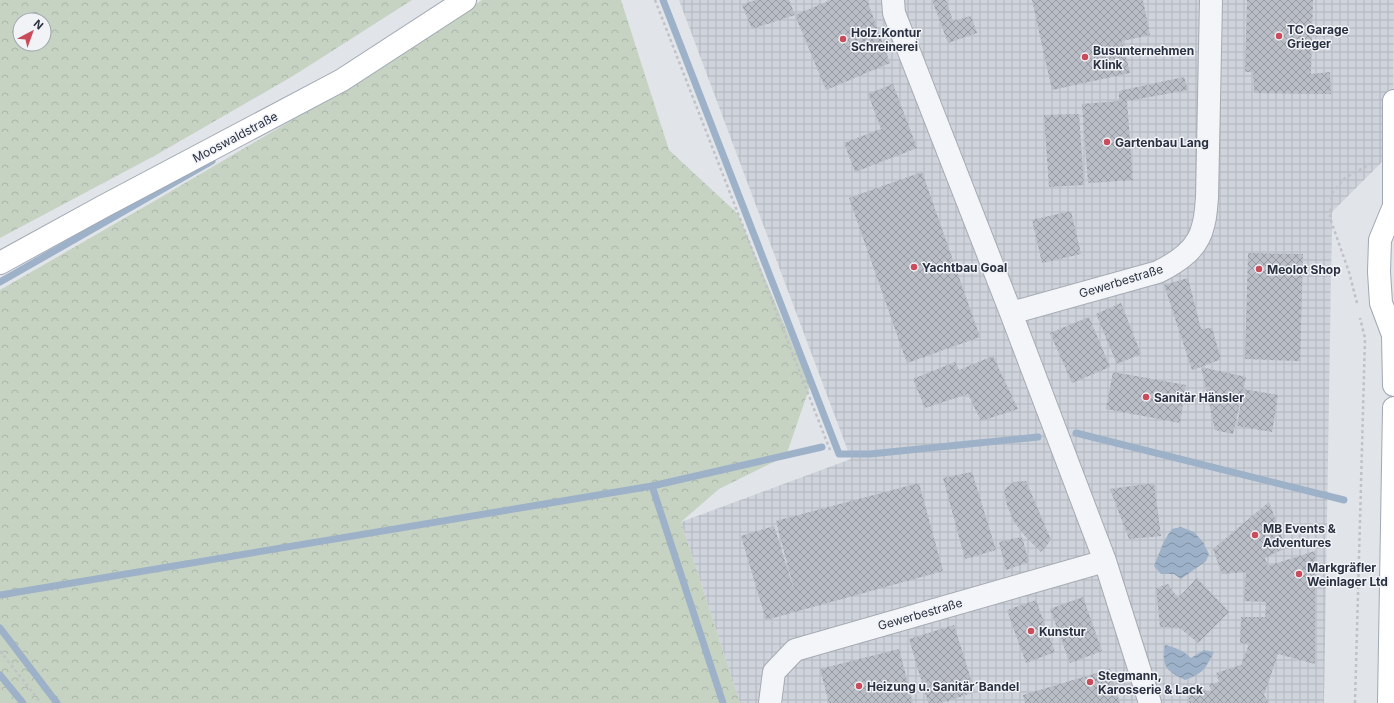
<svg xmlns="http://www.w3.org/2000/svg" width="1394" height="703" font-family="Inter,sans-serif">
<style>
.industrial{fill:url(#industrial-grid)}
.forest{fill:url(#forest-crowns);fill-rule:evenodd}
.water{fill:url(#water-waves)}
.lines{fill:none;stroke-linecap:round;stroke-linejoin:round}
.stream{stroke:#9db1c8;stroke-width:7}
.building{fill:url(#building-cross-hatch)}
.minor-casing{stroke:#a6abb3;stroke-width:24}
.major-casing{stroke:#a1a8b5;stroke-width:24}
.path{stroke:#bfc2c8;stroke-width:2.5;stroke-dasharray:3 3;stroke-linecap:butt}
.minor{stroke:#f4f5f8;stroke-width:22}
.major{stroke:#fff;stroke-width:22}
.poi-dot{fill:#ca4b59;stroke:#f1f3f7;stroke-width:1.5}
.labels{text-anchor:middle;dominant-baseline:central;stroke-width:3;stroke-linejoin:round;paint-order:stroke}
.poi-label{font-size:12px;font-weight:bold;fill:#2a3141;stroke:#f1f3f7;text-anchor:start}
.street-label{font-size:12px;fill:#2a3141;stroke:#f1f3f7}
</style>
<defs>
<pattern id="industrial-grid" width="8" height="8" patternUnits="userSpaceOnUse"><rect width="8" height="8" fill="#cfd3db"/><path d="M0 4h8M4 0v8" fill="none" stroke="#b2b6bd"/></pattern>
<pattern id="forest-crowns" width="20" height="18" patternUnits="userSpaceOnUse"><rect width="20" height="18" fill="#c6d3c3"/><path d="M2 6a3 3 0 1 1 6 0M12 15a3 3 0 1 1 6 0" fill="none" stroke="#aab6a9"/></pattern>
<pattern id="water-waves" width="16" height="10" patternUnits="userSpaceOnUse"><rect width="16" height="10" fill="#9db1c8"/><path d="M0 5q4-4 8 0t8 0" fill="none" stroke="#8091a4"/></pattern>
<pattern id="building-cross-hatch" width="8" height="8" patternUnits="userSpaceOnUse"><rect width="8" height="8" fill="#b9bdc6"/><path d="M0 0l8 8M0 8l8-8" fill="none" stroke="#979aa2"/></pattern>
</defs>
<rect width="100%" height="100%" fill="#e1e4e9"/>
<!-- industrial -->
<path class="industrial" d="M679,0H1394L1393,151L1332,212L1324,703H740L681,522L851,459Z"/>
<!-- forest -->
<path class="forest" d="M0,0H412L293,76L156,155L0,238ZM20,20H44V44H20Z
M482,0H621L669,150L738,214L810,386L786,456L719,489L681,522L740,703H0V290L163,196L343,90Z"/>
<!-- water -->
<path class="water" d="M1181,527L1194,532L1203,542L1209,554L1206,561L1181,579L1174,574H1161L1154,566L1164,541L1172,529Z
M1165,645C1175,647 1184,651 1191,658L1204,650L1214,652C1205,669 1204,673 1185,680C1167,671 1161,667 1165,645Z"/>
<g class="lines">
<!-- stream -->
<path class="stream" d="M663,0L839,454H870L1038,437
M0,282L212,161
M1076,433L1344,500
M652,486L723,703
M0,595L652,486L822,447
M0,628L57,703
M0,675L23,703"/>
</g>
<!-- building -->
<path class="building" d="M755,0H789L795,15L752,29L742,5Z
M831,0H867L890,63L826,90L795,15Z
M932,0H946L953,21L971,16L977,33L948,43Z
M1032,0H1143L1150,35L1122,41L1130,73L1052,90Z
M1247,0H1313L1311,74L1330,72L1331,94L1254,93L1253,72H1245Z
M1184,77L1188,90L1127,101L1133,180L1088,183L1082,104L1119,101V91Z
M893,84L917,148L855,172L844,143L881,129L868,94Z
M1079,114L1084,185L1049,187L1044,115Z
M922,172L980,337L907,363L849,198Z
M1071,211L1081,254L1042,263L1032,220Z
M1248,253L1303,254L1300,361L1245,359Z
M1188,278L1201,329L1212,328L1221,359L1201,367L1246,377L1233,434L1215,430L1201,367L1192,370L1164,285Z
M1121,303L1141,354L1117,364L1096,314Z
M1089,317L1110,367L1072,383L1050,333Z
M993,356L1018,409L981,421L968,394L925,408L913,379L955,362L959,370Z
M1113,372L1186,385L1180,423L1106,409Z
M1243,389L1278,395L1272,432L1237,426Z
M972,472L996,550L965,559L943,478Z
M1026,481L1051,540L1041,552L1025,536L1014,522L1007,505L1004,490L1014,482Z
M919,483L943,571L766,620L741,536L774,526L795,593L776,521Z
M1154,483L1161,536L1129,539L1110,489Z
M1269,502L1286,548L1265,558L1268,566L1315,551V664L1278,654L1264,695L1269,703H1189V689L1211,691L1209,684L1219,682L1216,673L1241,665L1249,644L1240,643L1241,617H1265L1266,602L1244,601L1246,572L1222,574L1213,549Z
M1022,537L1029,562L1006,570L999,542Z
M1197,578L1229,612L1198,643L1180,628L1160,627L1156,588L1168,584L1178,598Z
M1083,597L1102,651L1070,663L1050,609Z
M1036,600L1055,652L1026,663L1007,610Z
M954,625L975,692L941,703H928L909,639Z
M899,649L913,703H829L820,669Z
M1110,669L1120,703H1025L1023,695Z"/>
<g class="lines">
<!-- minor casing -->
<g class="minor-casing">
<path id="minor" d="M893,0L894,13L1011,313L1105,561L1150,703
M1011,313L1158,272C1178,262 1198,249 1203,226C1206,217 1206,207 1207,198L1211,0
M770,703L774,672L795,650L1105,561"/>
</g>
<!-- major casing -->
<g class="major-casing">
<path id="major" d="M1394,101V207
M1394,206L1380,240L1379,272L1381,303L1393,335L1394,385
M0,263L104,206L342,80L465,0
M1389,703L1394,408"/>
</g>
<!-- path -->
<path class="path" d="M655,0L830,450
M1357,303L1349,272L1330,218L1332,193L1345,178L1372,163
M0,651L41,703
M1355,703L1365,338L1360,318"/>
<!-- minor -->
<use href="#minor" class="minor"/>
<!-- major -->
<use href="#major" class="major"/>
</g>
<!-- markers -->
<g class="poi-dot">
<circle cx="1279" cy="36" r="4"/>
<circle cx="843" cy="39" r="4"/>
<circle cx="1085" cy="57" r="4"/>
<circle cx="1107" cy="142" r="4"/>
<circle cx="914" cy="267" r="4"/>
<circle cx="1259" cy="269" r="4"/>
<circle cx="1146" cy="397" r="4"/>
<circle cx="1255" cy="535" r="4"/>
<circle cx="1299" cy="574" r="4"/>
<circle cx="1031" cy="631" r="4"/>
<circle cx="1090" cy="682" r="4"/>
<circle cx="859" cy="686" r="4"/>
</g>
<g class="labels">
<!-- poi labels -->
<g class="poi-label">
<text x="1287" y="29">TC Garage<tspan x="1287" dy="14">Grieger</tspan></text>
<text x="851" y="32">Holz.Kontur<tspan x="851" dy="14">Schreinerei</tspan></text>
<text x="1093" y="50">Busunternehmen<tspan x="1093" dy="14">Klink</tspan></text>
<text x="1115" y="142">Gartenbau Lang</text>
<text x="922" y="267">Yachtbau Goal</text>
<text x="1267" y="269">Meolot Shop</text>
<text x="1154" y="397">Sanitär Hänsler</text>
<text x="1263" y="528">MB Events &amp;<tspan x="1263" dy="14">Adventures</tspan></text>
<text x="1307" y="567">Markgräfler<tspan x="1307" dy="14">Weinlager Ltd</tspan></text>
<text x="1039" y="631">Kunstur</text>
<text x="1098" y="675">Stegmann,<tspan x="1098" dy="14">Karosserie &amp; Lack</tspan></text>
<text x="867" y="686">Heizung u. Sanitär´Bandel</text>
</g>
<!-- street labels -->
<g class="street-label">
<text transform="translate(235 137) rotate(-28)">Mooswaldstraße</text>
<text transform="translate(1121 281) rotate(-17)">Gewerbestraße</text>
<text transform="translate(920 614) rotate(-16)">Gewerbestraße</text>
</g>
</g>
<!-- north arrow -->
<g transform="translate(32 32) rotate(41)"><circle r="19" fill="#f1f3f7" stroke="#a1a5ae"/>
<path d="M0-3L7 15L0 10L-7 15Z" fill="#ca4b59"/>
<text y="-6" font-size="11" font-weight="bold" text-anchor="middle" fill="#2a3141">N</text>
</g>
</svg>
